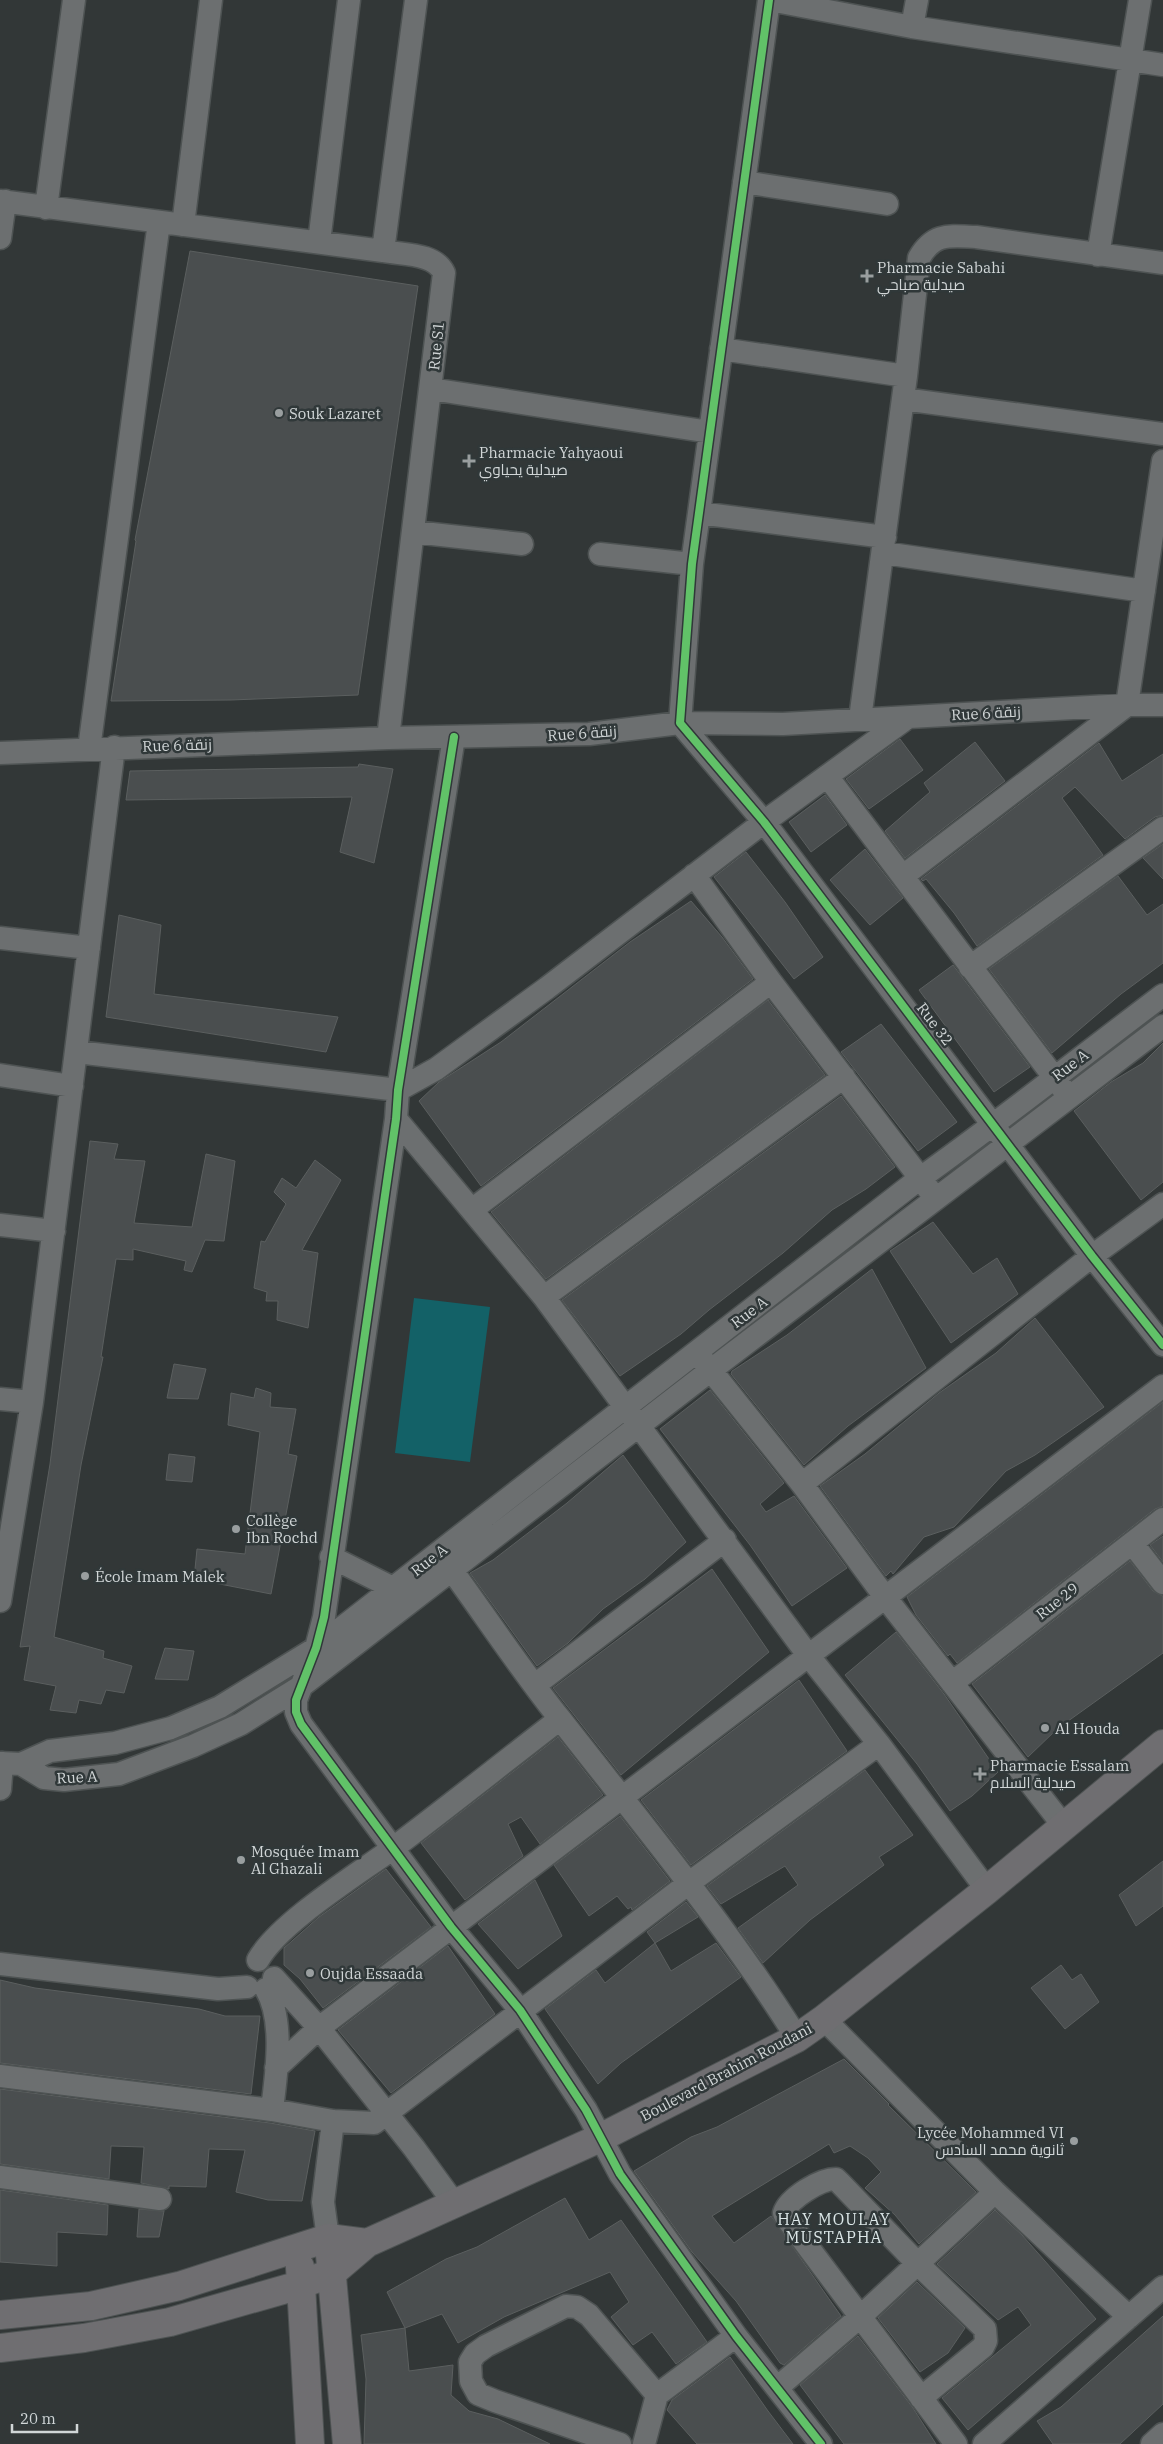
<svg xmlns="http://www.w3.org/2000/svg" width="1163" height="2444" font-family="'IBM Plex Serif',Cairo,serif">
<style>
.green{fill:#136167}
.building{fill:#4a4e4f;stroke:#5b5f5f}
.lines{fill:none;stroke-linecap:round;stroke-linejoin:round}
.minor-casing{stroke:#4e5353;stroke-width:25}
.major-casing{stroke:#4e5353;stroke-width:30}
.minor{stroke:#6c6f70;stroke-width:22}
.major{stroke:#6f6e71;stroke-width:28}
.cycleway-casing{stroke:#303839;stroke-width:11}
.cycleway{stroke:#61c268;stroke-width:8}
.poi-dot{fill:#999e9f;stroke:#303839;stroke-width:2}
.labels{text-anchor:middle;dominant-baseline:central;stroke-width:5;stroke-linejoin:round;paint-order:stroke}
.poi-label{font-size:15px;fill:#d1d6d7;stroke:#303839;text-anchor:start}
.street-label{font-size:15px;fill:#d1d6d7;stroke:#303839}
.neighbourhood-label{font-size:16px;letter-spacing:1px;fill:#dce7e8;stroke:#303839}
</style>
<rect width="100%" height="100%" fill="#323737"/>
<!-- green -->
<path class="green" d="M414,1298L490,1307L470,1462L395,1453Z"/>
<!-- building -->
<path class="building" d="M190,251L418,286L358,695L231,700L111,701L136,541L135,540Z
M900,739L923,770L869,809L846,779Z
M975,742L1005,781L905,858L885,831L930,792L924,783Z
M1099,743L1122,781L1163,754V815L1155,817L1125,839L1075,787L1062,798L1103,855L977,946L954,913L926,879L923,881L921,879Z
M359,764L393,769L374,863L340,852L352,797L126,800L130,771L358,767Z
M825,795L847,825L811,852L789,822Z
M1163,844V879L1143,858Z
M865,849L903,898L870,925L830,880Z
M746,852L785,902L823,957L794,979L714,877Z
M1118,876L1147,915L1163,904V963L1121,994L1052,1053L989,969Z
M691,901L722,937L753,979L481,1186L419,1101L439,1082L501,1042L630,942Z
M119,915L161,925L154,994L338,1017L326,1052L106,1017Z
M953,965L1030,1067L994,1092L919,990Z
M768,1000L825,1075L546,1279L491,1212Z
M881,1024L957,1122L918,1151L841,1052Z
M1163,1043V1182L1141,1200L1074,1111L1111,1082L1143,1063Z
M841,1096L895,1167L866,1189L832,1210L783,1253L709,1310L681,1334L620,1376L562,1300Z
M90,1141L118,1144L114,1159L145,1161L134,1223L192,1227L206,1154L235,1161L224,1241L205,1240L192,1272L184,1270L186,1261L133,1249V1260L116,1259L101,1357H103L81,1465L54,1637L104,1651L103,1658L132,1666L124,1693L106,1690L101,1704L79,1700L76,1713L50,1710L56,1686L24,1680L30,1646L20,1647L50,1464Z
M315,1160L341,1180L302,1250L318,1253L308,1328L277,1320L278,1301H266L267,1292L254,1288L261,1241L265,1242L286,1204L274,1192L282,1178L296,1188Z
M933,1222L973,1274L997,1258L1018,1294L951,1343L890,1251Z
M872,1269L926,1368L848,1426L804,1465L731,1374L732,1371L787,1335Z
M1035,1318L1104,1407L1035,1455L1006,1471L954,1527L924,1537L893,1574L891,1571L886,1576L820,1486L865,1454L939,1393L996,1353Z
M174,1364L206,1369L198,1399L167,1398Z
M256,1388L271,1393L270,1407L296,1409L288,1454L297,1456L271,1594L194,1579L197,1549L245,1554L260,1432L228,1425L231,1393L254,1398Z
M710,1390L784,1483L760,1504L766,1512L794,1496L847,1568L792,1606L750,1545L660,1429Z
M1163,1402V1506L1155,1509L957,1663L950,1654L948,1656L916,1615L907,1597Z
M169,1454L195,1457L192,1482L166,1480Z
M623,1455L686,1542L645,1579L603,1609L568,1643L537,1666L470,1573L493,1560L567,1503Z
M1163,1536V1562L1150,1545Z
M1130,1561L1153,1591L1163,1596V1653L1057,1729L1028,1757L972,1684Z
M712,1569L769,1652L621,1775L553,1688Z
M896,1632L944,1694L998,1772L972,1796L950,1811L917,1764L845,1675Z
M165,1648L194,1651L188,1680L155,1679Z
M799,1680L847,1751L691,1865L641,1800Z
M558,1737L603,1795L540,1844L521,1817L508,1824L523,1856L465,1900L421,1843Z
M865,1770L913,1835L879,1857L884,1865L810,1920L763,1963L738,1928L798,1885L785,1866L721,1904L707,1886Z
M620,1816L670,1881L632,1910L631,1907L628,1909L617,1896L589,1916L554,1865Z
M1163,1861V1906L1136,1926L1119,1895Z
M386,1869L431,1927L323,2008L300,1979L284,1965V1948L319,1917Z
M535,1880L562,1936L518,1969L478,1924Z
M686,1902L698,1917L655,1943L647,1932Z
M655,1943L671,1971L716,1943L741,1977L621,2063L598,2084L545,2009L596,1970L605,1983Z
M448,1946L495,2014L391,2093L338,2030Z
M1061,1965L1072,1980L1081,1974L1099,2002L1065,2029L1031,1988Z
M0,1980L35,1988L199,2009L225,2016H260L251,2094L0,2063Z
M844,2059L889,2104L888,2105L976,2192L919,2244L895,2215L865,2188L881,2172L868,2158L850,2146L834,2153L829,2144L712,2216L734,2243L771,2216L841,2316L784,2365L780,2363L736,2301L692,2252L634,2171L691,2137L717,2127Z
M0,2089L270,2123L315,2131L302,2201L268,2200L236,2192L245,2150L209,2149L206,2187L169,2186V2189L141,2183L144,2147L111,2146L109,2179L0,2164Z
M0,2190L108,2205L107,2235L57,2232V2266L0,2262Z
M565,2198L589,2240L621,2220L707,2342L676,2364L652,2332L633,2345L611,2317L629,2302L610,2272L504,2317L458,2343L442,2314L405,2328L387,2292L446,2259L477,2247Z
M139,2209L164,2211L159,2237H137Z
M995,2210L1022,2235L1096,2319L968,2430L942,2398L1031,2325L1018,2307L998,2320L937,2264Z
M917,2282L965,2328L948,2353L920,2372L878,2318Z
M1163,2316V2404L1120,2444H1053L1037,2421L1061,2407Z
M405,2328L409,2371L453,2365L451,2395L469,2411L498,2419L550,2444H364L366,2379L361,2335Z
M858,2336L913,2408L936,2444H844L800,2385Z
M730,2357L768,2411L793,2444H697L667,2410L672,2400Z"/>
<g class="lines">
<!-- minor casing -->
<g class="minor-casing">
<path id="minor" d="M769,0L692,564L680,723L764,822L1092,1256L1163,1345
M770,0L912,27L1163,65
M912,27L917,0
M744,182L887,204
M0,201L383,251C404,255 435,253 444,273L388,738
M46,208L74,0
M183,225L211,0
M0,238L5,201
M319,242L349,0
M383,251L416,0
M1098,255L1140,0
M721,349L906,376
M431,389L710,432
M903,399L1163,434
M699,513L885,537
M414,532L522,544
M884,553L1144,591
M600,554L692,564
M860,719L906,376L919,258C934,232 950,236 976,237L1163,263
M454,737L398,1090L396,1119L324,1617L316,1648L296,1700V1712L301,1724L451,1927L520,2010L586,2110L620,2174L736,2336L821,2444
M89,749L159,222
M0,753L388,738L589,734L680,723L783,724L1127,705H1163
M827,776L1063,1089
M694,875L771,982L930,1191
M903,876L1127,705L1163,461
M0,938L89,948
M970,967L1163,828
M77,1052L398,1090L436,1069L547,988L764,822L907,718
M0,1075L72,1086
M396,1119L544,1297L808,1655L879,1744L987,1890
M473,1209L771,982
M0,1225L54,1231
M544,1297L844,1077
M701,1358L802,1484L885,1597L1063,1825
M0,1399L32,1402
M802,1484L1092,1256L1163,1204
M1132,1543L1163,1583
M331,1557L393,1588
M443,1558C483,1612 519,1668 561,1720C642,1824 727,1926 797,2038
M0,1601L32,1402L114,747
M952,1683L1163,1519
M535,1685L725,1540
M0,1763L21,1764L50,1751L115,1743L171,1728L220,1707L316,1648L919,1179C1002,1120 1082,1056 1163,995
M21,1764L44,1778L64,1780L119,1774L193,1746L241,1724L300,1687L711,1370L1163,1026
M0,1789L2,1763
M258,1960C279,1923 355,1876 392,1849C448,1807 504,1762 560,1719
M0,1964L218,1989L247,1987
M274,1978L319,2028L414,2148L454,2203
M266,1989C285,2021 276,2075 272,2110
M824,2019L995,2192L1129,2317
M276,2068L319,2028L1163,1386
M0,2076L272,2110L333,2121L374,2123L689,1883L879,1744
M0,2177L160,2199
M328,2238L323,2202L333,2121
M778,2387L860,2317L995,2192
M921,2398L983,2347L986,2341L985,2329L918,2264L840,2183L836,2179C820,2179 789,2198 784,2213L787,2219C843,2294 899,2369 956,2444
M620,2444L495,2401L478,2394L471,2381L470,2362L475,2354L486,2346L566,2306L577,2307L589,2315L657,2395
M644,2444L657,2395L736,2336
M984,2444L1163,2287
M1152,2444L1163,2434"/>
</g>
<!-- major casing -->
<g class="major-casing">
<path id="major" d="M330,2255L347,2444
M300,2267L310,2444
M0,2315L91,2306L179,2286L328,2238L367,2243
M0,2348L84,2338L170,2322L300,2285L333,2272L367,2243L600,2138L797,2038L824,2019L987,1890L1163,1744"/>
</g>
<!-- minor -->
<use href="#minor" class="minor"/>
<!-- major -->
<use href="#major" class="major"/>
<!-- cycleway casing -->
<g class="cycleway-casing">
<path id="cycleway" d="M769,0L692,564L680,723L764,822L1092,1256L1163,1345
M454,737L398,1090L396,1119L324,1617L316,1648L296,1700V1712L301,1724L451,1927L520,2010L586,2110L620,2174L736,2336L821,2444"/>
</g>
<!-- cycleway -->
<use href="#cycleway" class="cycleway"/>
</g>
<!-- markers -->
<g class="poi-dot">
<path d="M864.5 268.5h5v5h5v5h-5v5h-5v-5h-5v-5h5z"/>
<circle cx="279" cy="413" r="5"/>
<path d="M466.5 453.5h5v5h5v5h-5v5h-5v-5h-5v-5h5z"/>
<circle cx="236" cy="1529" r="5"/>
<circle cx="85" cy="1576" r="5"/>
<circle cx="1045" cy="1728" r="5"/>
<path d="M977.5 1766.5h5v5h5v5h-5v5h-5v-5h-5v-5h5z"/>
<circle cx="241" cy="1860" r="5"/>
<circle cx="310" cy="1973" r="5"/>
<circle cx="1074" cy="2141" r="5"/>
</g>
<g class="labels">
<!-- poi labels -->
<g class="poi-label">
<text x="877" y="267">Pharmacie Sabahi<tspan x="877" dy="17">صيدلية صباحي</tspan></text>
<text x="289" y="413">Souk Lazaret</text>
<text x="479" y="452">Pharmacie Yahyaoui<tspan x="479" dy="17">صيدلية يحياوي</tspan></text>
<text x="246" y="1520">Collège<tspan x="246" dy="17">Ibn Rochd</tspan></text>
<text x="95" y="1576">École Imam Malek</text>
<text x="1055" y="1728">Al Houda</text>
<text x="990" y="1765">Pharmacie Essalam<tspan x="990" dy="17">صيدلية السلام</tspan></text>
<text x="251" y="1851">Mosquée Imam<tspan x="251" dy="17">Al Ghazali</tspan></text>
<text x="320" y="1973">Oujda Essaada</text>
<text x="1064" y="2132" text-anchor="end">Lycée Mohammed VI<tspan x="1064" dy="17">ثانوية محمد السادس</tspan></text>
</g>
<!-- street labels -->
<g class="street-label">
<text transform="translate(436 346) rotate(-84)">Rue S1</text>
<text transform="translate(986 713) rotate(-3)">Rue 6 زنقة</text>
<text transform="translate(582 733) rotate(-4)">Rue 6 زنقة</text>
<text transform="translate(177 745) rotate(-2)">Rue 6 زنقة</text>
<text transform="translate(935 1024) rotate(53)">Rue 32</text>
<text transform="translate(1070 1065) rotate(-37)">Rue A</text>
<text transform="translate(749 1312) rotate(-37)">Rue A</text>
<text transform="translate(429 1560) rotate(-38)">Rue A</text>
<text transform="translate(1057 1601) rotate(-38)">Rue 29</text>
<text transform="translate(77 1777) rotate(-3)">Rue A</text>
<text transform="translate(726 2072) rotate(-28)">Boulevard Brahim Roudani</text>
</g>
<!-- neighbourhood labels -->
<g class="neighbourhood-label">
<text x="834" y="2219">HAY MOULAY<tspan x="834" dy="18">MUSTAPHA</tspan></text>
</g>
</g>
<!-- scale -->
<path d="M12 2424v8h65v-8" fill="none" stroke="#d1d6d7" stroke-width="2.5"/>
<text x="20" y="2424" font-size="15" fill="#d1d6d7" stroke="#303839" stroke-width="4" paint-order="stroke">20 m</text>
</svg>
